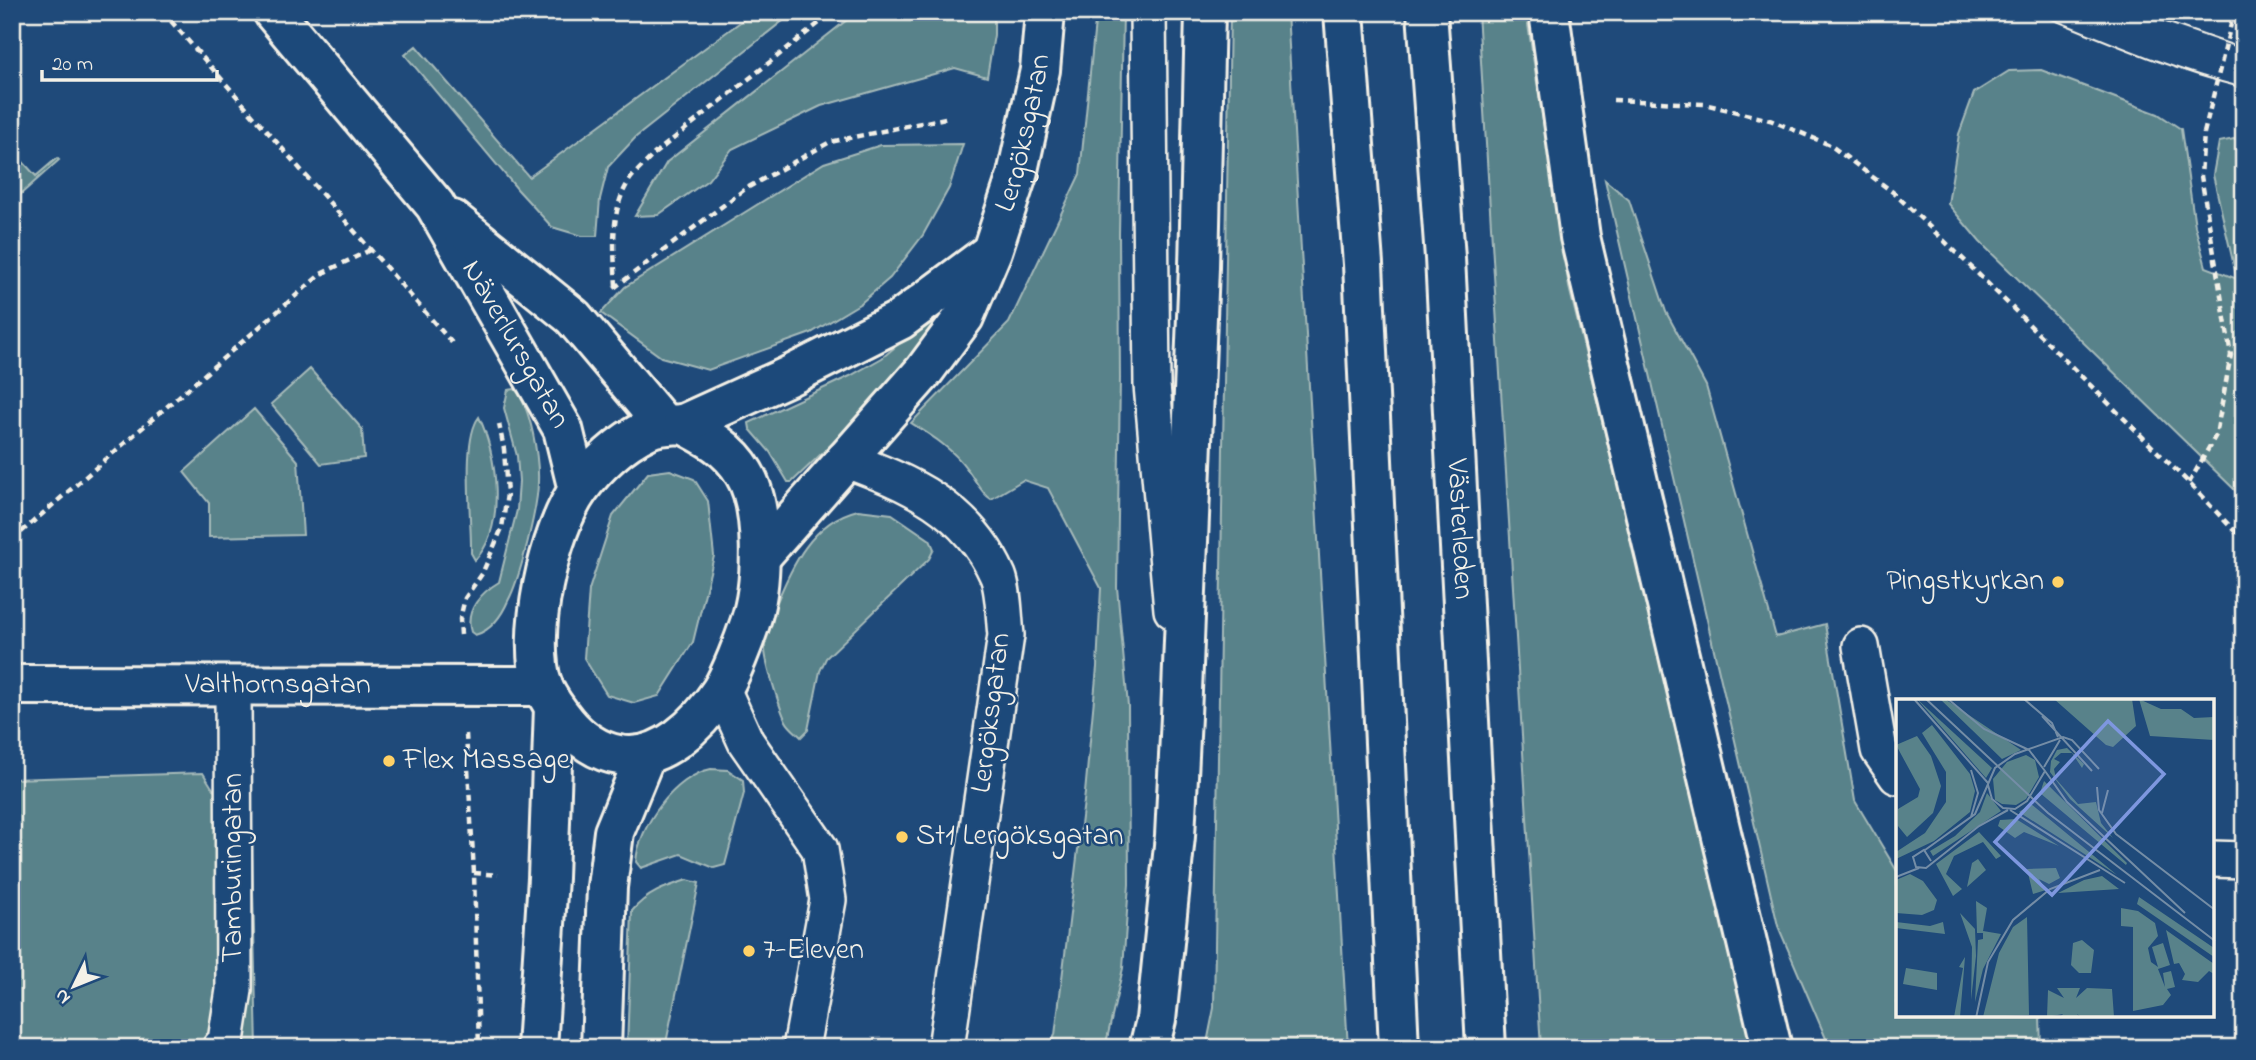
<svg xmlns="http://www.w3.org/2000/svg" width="2256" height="1060" font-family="'Indie Flower',sans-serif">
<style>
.green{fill:#58828a;stroke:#a6bab9;stroke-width:2}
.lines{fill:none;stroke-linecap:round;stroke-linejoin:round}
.lane-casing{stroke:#f4f1e8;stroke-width:40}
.street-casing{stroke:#f4f1e8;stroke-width:44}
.secondary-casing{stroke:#f4f1e8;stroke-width:44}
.highway-casing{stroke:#f4f1e8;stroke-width:44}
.path{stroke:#f4f1e8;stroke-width:4.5;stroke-dasharray:7 5;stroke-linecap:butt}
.lane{stroke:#1f4a7a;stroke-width:35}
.street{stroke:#1f4a7a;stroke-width:38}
.secondary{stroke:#1f4a7a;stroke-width:38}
.highway{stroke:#1f4a7a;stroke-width:38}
.tram{stroke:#f4f1e8;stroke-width:2}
.path-bridge{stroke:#f4f1e8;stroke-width:4.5;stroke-dasharray:7 5;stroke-linecap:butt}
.poi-dot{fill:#ffd166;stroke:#1f4a7a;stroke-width:2.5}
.labels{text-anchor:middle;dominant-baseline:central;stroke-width:5;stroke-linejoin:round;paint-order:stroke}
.street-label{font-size:30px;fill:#f4f1e8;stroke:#1f4a7a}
.poi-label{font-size:30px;fill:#f4f1e8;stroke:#1f4a7a;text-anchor:start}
.inset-road{fill:none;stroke:#748da6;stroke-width:2}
.view{fill:#7e97df;fill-opacity:0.15;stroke:#7e97df;stroke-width:3.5}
.inset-edge{fill:none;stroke:#f4f1e8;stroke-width:3.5}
</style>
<rect width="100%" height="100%" fill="#1f4a7a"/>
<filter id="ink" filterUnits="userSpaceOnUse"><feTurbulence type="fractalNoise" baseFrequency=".0143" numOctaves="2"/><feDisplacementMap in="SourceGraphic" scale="14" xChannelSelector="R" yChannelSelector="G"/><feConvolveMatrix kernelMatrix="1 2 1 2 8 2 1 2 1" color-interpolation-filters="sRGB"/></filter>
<g filter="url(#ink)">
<!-- green -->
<path class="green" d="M754,12H794L636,137L608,167L600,199L597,236H582L552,227L518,190L405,55L416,46L529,177Z
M857,12H994V35L987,77L955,68L821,106L732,149L708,180L658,215L635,216L667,162Z
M1096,12H1123L1119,234L1120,378L1117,587L1128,706L1129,884L1123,968L1105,1048H1048L1055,1035L1085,793L1097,667L1101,588L1048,488L1023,480L991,499C979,491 976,480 967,469C952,448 932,436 911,423L1009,323L1080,174Z
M1230,12H1287L1348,1048H1206L1214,1008Z
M1478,12H1526L1569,287L1757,1048H1541Z
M2041,70L2158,114L2181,129L2195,226L2206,267L2237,279L2213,175L2219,142L2244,137V487L2236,491L1980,242L1948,204L1959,134L1974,93L2009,71Z
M963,144L949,188L923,235L890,278L861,303L811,333L708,370L661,357L601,313L625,287L824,163L881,145Z
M12,150L36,176L57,158L59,160L12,202Z
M1605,180L1629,200L1666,312L1706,386L1776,637L1825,624L1855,801L1897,871V1016H2040L2041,1048H1830L1778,926Z
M956,296L898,380L792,482H788L770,452L750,429L749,423L850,376L882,358Z
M310,369L362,429L364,458L321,464L271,404Z
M515,389C531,407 539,458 538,482C538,506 520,579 508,601C502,615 491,631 475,635L471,632C464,610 482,592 499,582L517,510L519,481L517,456L504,408L508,390Z
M254,409L298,461L303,535L209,537V503L184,472Z
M479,417C497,454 507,527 475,560L471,553C472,520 461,440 479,417Z
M670,470L694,479L708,501L714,556L693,642L659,696L634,703L607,695L584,658L589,590L613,516L648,473Z
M858,510L892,514L930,540L934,549L929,559L826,658L820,671L808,730L801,737C796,732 789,727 786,721C780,709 765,662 765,649C764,636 771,619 775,607C791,567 812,521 858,510Z
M711,769L728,770L743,780L744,793L725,865L714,868L681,854L641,868L636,862C638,827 675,776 711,769Z
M203,773L252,852L257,1048H12V779Z
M687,880L699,883L665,1048H627L632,911C647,893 665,887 687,880Z"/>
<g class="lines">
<!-- lane casing -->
<g class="lane-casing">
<path id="lane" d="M1148,12L1152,385L1172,610
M844,459C910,483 968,508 998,576C1004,591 1004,619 1006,635L946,1048
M1861,646L1879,750L1897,776
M722,689L746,742L820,849L828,900L801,1048
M2212,859L2244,860
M220,1048L226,1041L234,990L233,685"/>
</g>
<!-- street casing -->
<g class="street-casing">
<g id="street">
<path id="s1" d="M273,12L435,205L563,429L578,490"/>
<path d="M453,220L573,317L664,425"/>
<path id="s2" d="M12,685L543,686"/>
</g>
</g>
<!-- secondary casing -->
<g class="secondary-casing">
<g id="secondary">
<path d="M683,424C708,437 729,448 744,473C765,507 763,585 750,623C744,641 731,675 721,691C700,723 661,763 619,755C598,752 579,738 566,722C557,711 549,700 543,687C525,638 549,531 579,489C596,466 621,442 647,430C658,424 671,425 683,424Z"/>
<path d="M683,424L789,376L900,320L990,253"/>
<path id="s3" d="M761,556L924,371L964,317L992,251L1017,175L1040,70L1045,12"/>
<path d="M537,1048L548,878L554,707"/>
<path d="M601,1048L607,887L614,832L646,754"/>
</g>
</g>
<!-- highway casing -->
<g class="highway-casing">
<g id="highway">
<path d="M1344,12L1363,264L1399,1048"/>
<path id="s4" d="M1427,12L1445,258L1486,1048"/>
<path d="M1549,12L1580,237L1772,1048"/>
<path d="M1149,1048L1156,1020L1175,836L1181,716L1199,267L1205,12"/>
</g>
</g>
<!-- path -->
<path class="path" d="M163,12L453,344
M1613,100L1704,104L1770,120L1830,145L1894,193L1959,255L2189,483L2244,541
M616,286C614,250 609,209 631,178C638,170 647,162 654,154L833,12
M614,288L745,189L830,142L950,117
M2189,483L2216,435L2231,355L2201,176L2204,133
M12,540L321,274L370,250
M461,635L460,619L465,598L482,574L502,528L507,494L504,449L499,424
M466,734L474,873L479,1048
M474,873L498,875"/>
<!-- lane -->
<use href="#lane" class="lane"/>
<!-- street -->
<use href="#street" class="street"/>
<!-- secondary -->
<use href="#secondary" class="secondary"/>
<!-- highway -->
<use href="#highway" class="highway"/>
<!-- tram -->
<path class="tram" d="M2035,12C2103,40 2172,70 2244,88
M2137,12L2244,49"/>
<!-- path-bridge -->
<path class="path-bridge" d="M2204,133L2234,12"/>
</g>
</g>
<!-- markers -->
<g class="poi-dot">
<circle cx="2058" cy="582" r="7"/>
<circle cx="389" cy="761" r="7"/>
<circle cx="902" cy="837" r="7"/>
<circle cx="749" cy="951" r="7"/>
</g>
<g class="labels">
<!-- street labels -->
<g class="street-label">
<text stroke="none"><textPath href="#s3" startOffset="508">Lergöksgatan</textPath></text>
<text stroke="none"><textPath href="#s1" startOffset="413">Näverlursgatan</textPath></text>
<text stroke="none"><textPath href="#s4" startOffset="518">Västerleden</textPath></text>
<text stroke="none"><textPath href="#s2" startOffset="266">Valthornsgatan</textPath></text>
<text transform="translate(992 713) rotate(-83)">Lergöksgatan</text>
<text transform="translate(234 868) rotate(-90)">Tamburingatan</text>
</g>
<!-- poi labels -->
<g class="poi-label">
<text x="2044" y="582" text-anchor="end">Pingstkyrkan</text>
<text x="403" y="761">Flex Massage</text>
<text x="916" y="837">St1 Lergöksgatan</text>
<text x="763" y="951">7-Eleven</text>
</g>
</g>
<!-- overview -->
<g transform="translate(1896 699)">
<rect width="318" height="318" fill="#1f4a7a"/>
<path d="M21,0L96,69L90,79ZM44,0H49L125,51L106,60ZM158,0H236L240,27L217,48L210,46ZM243,0L265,10H285L298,19L318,18V41L254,37ZM36,26L74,75L79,92L74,113L38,142L0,160V153L29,134L50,103V73L26,34ZM21,37L35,57L45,87L37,114L11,138L2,127V110L22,98L24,90L0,46ZM171,49L188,65L186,69L176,54H165L158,60L164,63L158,70L160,80L182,105L200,103L205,124L217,139L174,100L154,73L155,62L161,51ZM130,56L139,61L143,78L130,100L120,106L106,105L99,101L97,80L111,63ZM148,82L231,164L230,166L144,94ZM91,94L105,112L37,157L34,152L59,137L84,113ZM135,105L221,176L123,113ZM120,120L163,147L128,133L119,139L102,127L104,121ZM83,133L105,157L100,160L87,143L58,157L50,175L66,190L57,197L40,165ZM82,160L90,171L71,188L76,164ZM160,169L164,179L153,185L143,180L150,191L137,195L131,170ZM14,175L27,182L41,201L38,211L26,216L0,214V181ZM206,177L223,190L162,194L188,181ZM243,198L318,249V258L241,205ZM80,202L91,209L87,232L105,235L87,270L79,303L82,241L87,240V234H81ZM225,209L242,212L259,224L262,237L252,249L255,263L262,268L256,248L267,244L274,266L262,270L269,288L267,274L275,272L279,288L271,290L275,296L267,306L237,312V228L225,227ZM64,214L79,230L80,257L75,301L76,248ZM131,218L133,316L87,318L103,254L117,228ZM0,223L34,227L47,223L49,235L0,229ZM270,231L318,265V275L313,272L302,283L286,281L289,275L283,264L278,265ZM186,241L198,251L195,274H183L175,266L177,244ZM69,258L64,318H58L67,269L63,268ZM10,269L41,274V291L7,285ZM161,289H184L180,299L191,289L216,290L218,318H185L181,315L183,318H164L167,315L151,318L152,291L168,299Z" fill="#58828a"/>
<path class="inset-road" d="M18,0L92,84M30,0L152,114L319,242M52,0L88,30L133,51M128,0L156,24L162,38M146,17L196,72M148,68L164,41M149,72L171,103L289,214M92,86L96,100L107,109L119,110L131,102L149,72L133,51M201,88L203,111L220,135L319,211M114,111L229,184M206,114L212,91M75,118L82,94L75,71M29,151L79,115L99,69L119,55L167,38L176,41L203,70M35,162L28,151L17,158L20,168L30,169L83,127L112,111M0,178L23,169M80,319L92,263L117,221L154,190L204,171"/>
<path class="view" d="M212,22L268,75L156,196L99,143Z"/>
<rect width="318" height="318" class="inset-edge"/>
</g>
<!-- margin -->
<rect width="2256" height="1060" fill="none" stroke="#1f4a7a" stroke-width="42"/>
<rect x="21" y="21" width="2214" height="1018" fill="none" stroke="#f4f1e8" stroke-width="2.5" filter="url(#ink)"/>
<!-- north arrow -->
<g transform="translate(74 986) rotate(227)" stroke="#1f4a7a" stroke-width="5" paint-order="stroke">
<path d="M0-5L12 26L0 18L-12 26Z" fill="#f4f1e8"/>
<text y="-10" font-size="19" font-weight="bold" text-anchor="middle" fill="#f4f1e8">N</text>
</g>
<!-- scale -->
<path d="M42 70v10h175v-10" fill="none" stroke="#f4f1e8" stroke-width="3.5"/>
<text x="52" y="70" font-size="21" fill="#f4f1e8" stroke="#1f4a7a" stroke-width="5" paint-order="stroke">20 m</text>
</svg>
